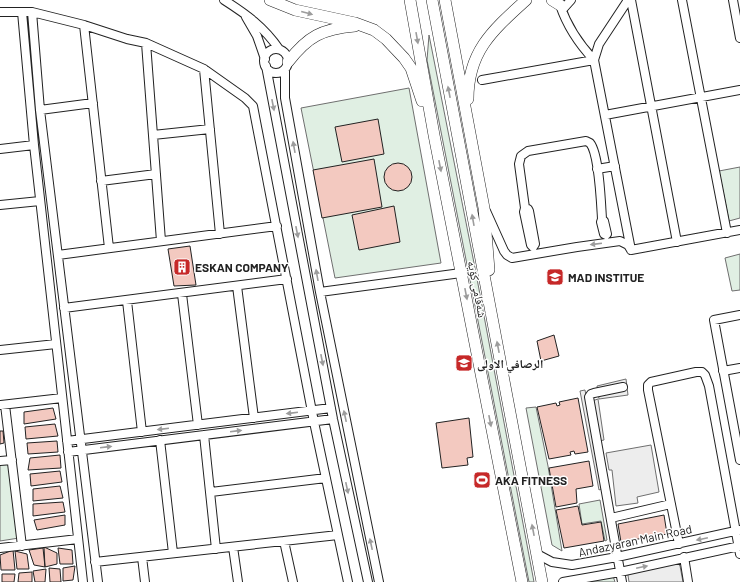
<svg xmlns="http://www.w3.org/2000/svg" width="740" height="582" font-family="Barlow,'Noto Naskh Arabic',sans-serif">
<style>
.green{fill:#e0efe3;stroke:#6f6f6f}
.parking{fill:#ededed;stroke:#6f6f6f}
.building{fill:#f3c9c0;stroke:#222}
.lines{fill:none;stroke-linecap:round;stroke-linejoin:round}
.minor-casing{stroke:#222;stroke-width:10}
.highway-casing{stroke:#222;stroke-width:12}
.minor{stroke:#fff;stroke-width:8}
.highway{stroke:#fff;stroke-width:11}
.oneway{fill:#9c9c9c}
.labels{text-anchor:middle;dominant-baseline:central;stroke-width:3;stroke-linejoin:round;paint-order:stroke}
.poi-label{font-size:12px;font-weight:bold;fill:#222;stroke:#fff;text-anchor:start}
.street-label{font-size:12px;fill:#222;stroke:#fff}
</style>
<rect width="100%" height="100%" fill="#fff"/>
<!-- green -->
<path class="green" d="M429,35L475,268L534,582H529L427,60Z
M409,88L441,263L335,278L301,108Z
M740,167V218L729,221L719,171Z
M740,254V290L732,291L725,258Z
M536,407L548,466L562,551L552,545L526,408Z
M10,463L19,538L0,541V464Z
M600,500L607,540L605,541L601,521L582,524L579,504Z
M613,576L615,582H586Z"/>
<!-- parking -->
<path class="parking" d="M626,379L628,395L599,399L597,386Z
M585,390L603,488L599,490L580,391Z
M598,399L604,440L599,441L592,401Z
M651,445L659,492L637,497L638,503L616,506L612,470H609L606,453Z
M677,562L680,566L683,582H629L627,569Z"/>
<!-- building -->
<path class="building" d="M378,119L384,154L342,162L335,127Z
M374,159L382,207L322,218L313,170Z
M384 177a14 14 0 1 1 28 0a14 14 0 1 1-28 0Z
M394,206L400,242L359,250L352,215Z
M190,246L196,285L174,286L168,249Z
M554,335L559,356L541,361L537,341Z
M578,398L588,452L575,454L574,451L570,452L571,455L549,459L537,407L556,403L557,406L560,405L559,402Z
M53,408L56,419L24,424V412Z
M469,418L473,457L467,458L468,465L442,468L436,423Z
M55,424L58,436L26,439L25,427Z
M0,431H3L4,443L0,444Z
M57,441L58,452L28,454L27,443Z
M60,455L61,468L28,470L30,458Z
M589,461L593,486L576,489L577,503L556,507L549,468Z
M60,471L62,482L31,486L30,474Z
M60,486L63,498L33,501V489Z
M63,502L65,512L33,516V504Z
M578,506L582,525L601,522L604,541L564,548L556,510Z
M65,515V525L37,530L34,520Z
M664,515L667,534L621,542L618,524Z
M44,547L57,553V564L45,567Z
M43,548L45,567L34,565L29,550Z
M58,548L72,550L73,564H60Z
M13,550L15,570H1L0,555Z
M15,551L27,554L29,569H17Z
M75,566L73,580L63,581V568Z
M49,568L60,569L61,582H50Z
M46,569L45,582H35L33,571Z
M32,572V582H18L19,573Z
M2,574H15L14,582H2Z"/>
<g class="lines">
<!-- minor casing -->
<g class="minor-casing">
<path id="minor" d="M224,0C246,14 264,27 279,49
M628,0L599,44L594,60L631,250
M631,0L677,242
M682,0L727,233
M733,0L740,38
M560,5C567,26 579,44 594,60
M562,10L571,0
M0,12H32L84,25L127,39L146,43L204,69L245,98L253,106L314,422L348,582
M22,12L34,145L83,582
M32,12L40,110L98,582
M246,17L257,36L265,59
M84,25L109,248
M146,43L161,241
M264 61a12 12 0 1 1 24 0a12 12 0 1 1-24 0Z
M266,66L333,419L368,582
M204,69L220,234
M285,69V98L320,292L379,582
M482,80L594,60
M40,110L93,103
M605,115L740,90
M153,135L210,129
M0,149L34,145
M597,169L615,166
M101,181L156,174
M0,205L40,201
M525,208L519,164L521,156L528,151L586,141L590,143C599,154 601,202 602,219
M525,208L528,209L529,211L535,244L533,247L531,245L524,212Z
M486,211L504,251L507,255L512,258L577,247L620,241L628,245L631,250
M602,219L604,221L607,234L606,235L604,234L601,222Z
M631,250L740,230
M58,255L277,226
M237,286L254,418
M320,292L461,273
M182,294L198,425
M127,301L142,432
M64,308L287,279
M740,315L714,320L740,460
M0,350L56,344
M723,371L740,368
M1,405L62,398
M5,405L22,546
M204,435L216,549
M160,440L173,553
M67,441L331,408
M68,452L333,419
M0,461L12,460
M211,492L326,478
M611,518L671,504
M284,541L293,582
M679,544L648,390V385L651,382L696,372H702L705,375L709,386L740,554
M233,547L238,582
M0,548L78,539
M537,554L552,562L572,565L617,557L740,530
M142,557L145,582
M684,557L688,582
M95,562L338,535
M563,582L620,572L740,546
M622,582L589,397L591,394L594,393L623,387"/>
</g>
<!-- highway casing -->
<g class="highway-casing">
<path id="highway" d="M270,0L295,10L355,23L374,30L386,39L404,58L411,68L422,101
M410,0L434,135L522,582
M432,0L542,582
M445,0L484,208L489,270
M552,0L560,5
M288,62C308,36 322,29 355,26
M468,99C468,51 493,30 526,0"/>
</g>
<!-- minor -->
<use href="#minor" class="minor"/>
<!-- highway -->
<use href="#highway" class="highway"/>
</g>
<!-- one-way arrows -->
<defs><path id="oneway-solid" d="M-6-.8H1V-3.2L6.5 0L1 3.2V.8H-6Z"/></defs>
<g class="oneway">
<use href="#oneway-solid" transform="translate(307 13) rotate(15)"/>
<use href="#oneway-solid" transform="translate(417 38) rotate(80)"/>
<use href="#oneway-solid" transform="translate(449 92) rotate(-101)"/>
<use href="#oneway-solid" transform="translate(273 105) rotate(79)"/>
<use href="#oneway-solid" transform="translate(294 147) rotate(-100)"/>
<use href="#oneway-solid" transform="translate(440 166) rotate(79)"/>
<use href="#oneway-solid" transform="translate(473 220) rotate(-100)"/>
<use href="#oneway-solid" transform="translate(297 232) rotate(79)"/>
<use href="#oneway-solid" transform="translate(596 244) rotate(173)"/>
<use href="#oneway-solid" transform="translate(317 275) rotate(-100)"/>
<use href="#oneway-solid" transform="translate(466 294) rotate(79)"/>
<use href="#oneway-solid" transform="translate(498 347) rotate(-101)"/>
<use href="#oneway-solid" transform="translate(322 360) rotate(79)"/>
<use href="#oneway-solid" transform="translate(292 413) rotate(173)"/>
<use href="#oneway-solid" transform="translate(345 416) rotate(-102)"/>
<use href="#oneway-solid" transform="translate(490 421) rotate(79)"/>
<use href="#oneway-solid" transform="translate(163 429) rotate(173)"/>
<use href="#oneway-solid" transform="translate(236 431) rotate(-7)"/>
<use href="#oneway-solid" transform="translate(106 447) rotate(-7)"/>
<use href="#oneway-solid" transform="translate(347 488) rotate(78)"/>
<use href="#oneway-solid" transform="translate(533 530) rotate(-101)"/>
<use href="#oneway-solid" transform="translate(702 539) rotate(168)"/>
<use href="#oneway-solid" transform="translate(371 544) rotate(-102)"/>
<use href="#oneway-solid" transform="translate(642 567) rotate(-12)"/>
</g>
<!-- icons -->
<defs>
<g id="building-square" transform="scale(0.9)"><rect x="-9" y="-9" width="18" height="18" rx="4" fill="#c62828" stroke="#fff"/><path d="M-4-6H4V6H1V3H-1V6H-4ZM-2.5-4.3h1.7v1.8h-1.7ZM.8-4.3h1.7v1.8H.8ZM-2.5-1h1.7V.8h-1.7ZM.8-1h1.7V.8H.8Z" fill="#fff"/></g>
<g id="school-square" transform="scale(0.9)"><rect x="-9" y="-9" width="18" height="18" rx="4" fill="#c62828" stroke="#fff"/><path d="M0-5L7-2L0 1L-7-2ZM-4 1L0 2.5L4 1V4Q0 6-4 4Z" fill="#fff"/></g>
<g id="stadium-square" transform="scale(0.9)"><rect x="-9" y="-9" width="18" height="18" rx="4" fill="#c62828" stroke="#fff"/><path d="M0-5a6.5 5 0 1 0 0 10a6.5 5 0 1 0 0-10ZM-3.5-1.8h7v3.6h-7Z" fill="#fff"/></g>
</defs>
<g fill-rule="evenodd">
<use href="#building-square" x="182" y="267"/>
<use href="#school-square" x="555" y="277"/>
<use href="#school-square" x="464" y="363"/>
<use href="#stadium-square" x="482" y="480"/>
</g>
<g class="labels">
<!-- poi labels -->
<g class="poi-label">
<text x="195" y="267">ESKAN COMPANY</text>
<text x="568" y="277">MAD INSTITUE</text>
<text x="477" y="363">الرصافي الاولى</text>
<text x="495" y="480">AKA FITNESS</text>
</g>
<!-- street labels -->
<g class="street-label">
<text transform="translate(478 289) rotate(79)">شەقامی کۆیە</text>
<text transform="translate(635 540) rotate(-12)">Andazyaran Main Road</text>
</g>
</g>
</svg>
